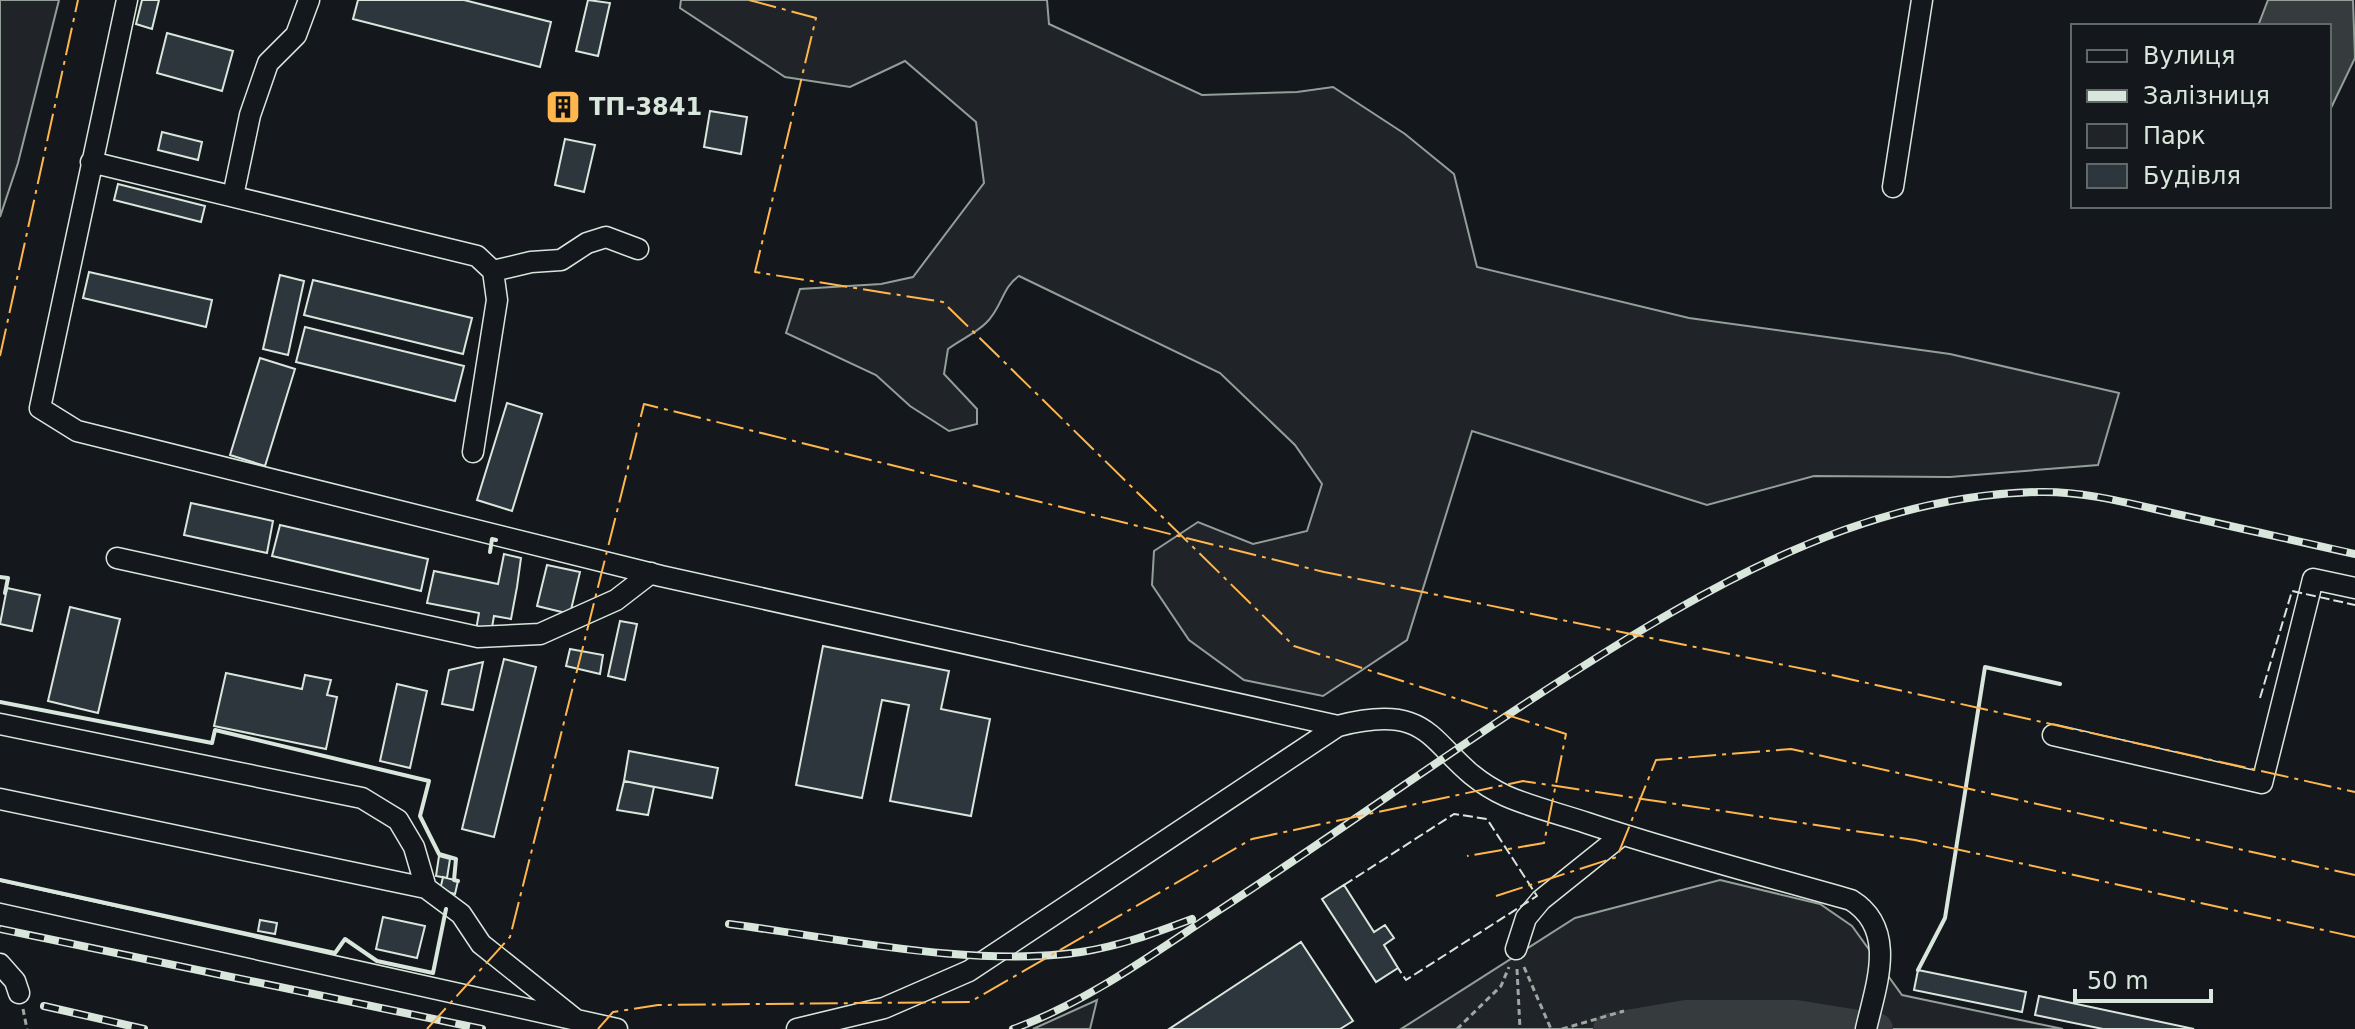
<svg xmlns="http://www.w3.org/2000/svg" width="2355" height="1029" font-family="'DejaVu Sans',sans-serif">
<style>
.green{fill:#202428;stroke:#939e99;stroke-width:2}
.water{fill:#363b3e;stroke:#939e99;stroke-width:2}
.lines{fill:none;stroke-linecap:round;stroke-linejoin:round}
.river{stroke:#363b3e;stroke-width:32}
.building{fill:#2c363c;stroke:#d8e6dc;stroke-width:2}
.minor-casing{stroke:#d8e6dc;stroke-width:23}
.path{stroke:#9da8a2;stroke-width:3;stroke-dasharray:6 4;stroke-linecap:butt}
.minor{stroke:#14181c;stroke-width:20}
.rail-casing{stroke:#d8e6dc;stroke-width:8}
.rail{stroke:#14181c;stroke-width:5;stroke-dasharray:15;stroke-linecap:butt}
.fence{stroke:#d8e6dc;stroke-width:2;stroke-dasharray:10 4;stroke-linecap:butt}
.wall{stroke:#d8e6dc;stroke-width:4}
.power{stroke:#ffb74d;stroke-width:2;stroke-dasharray:28 6 4 6;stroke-linecap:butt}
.labels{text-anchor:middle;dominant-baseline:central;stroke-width:6;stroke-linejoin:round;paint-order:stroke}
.poi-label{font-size:24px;font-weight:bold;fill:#d8e6dc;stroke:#14181c;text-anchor:start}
</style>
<rect width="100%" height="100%" fill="#14181c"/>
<!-- green -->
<path class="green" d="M0,0H59L18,163L0,217Z
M681,0H1047L1049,24L1202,95L1297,92L1333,87L1405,134L1454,174L1477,267L1689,318L1950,354L2119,393L2098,465L1950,477L1814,476L1707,505L1472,431L1407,640L1323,696L1244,680L1189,640L1152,585L1154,551L1198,522L1253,544L1307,531L1322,484L1295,445L1220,373L1019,276C1002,287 1002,308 986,323C976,333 960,340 948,349L944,374L977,409V424L949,431L910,406L876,375L786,333L800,289L881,284L913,277L984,183L976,122L905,61L850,87L785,77L680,8Z
M1720,880L1820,904L1852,926L1902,995L2063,1029H1401L1575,918Z
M1097,1000L1090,1029H1033Z"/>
<!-- water -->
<path class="water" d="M2268,0H2353L2355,58L2331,108L2329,26H2258Z"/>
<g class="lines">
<!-- river -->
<path class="river" d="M1609,1029L1686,1016H1796L1877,1029"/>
</g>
<!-- building -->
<path class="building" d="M142,0H159L152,29L136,24Z
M358,0H464L551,22L540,67L353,19Z
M588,0L610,3L598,56L576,51Z
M167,33L233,51L222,91L157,73Z
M551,97L579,102L576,118L548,113Z
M710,111L747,117L741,154L704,147Z
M162,132L202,142L198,160L158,150Z
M565,139L595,145L584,192L555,185Z
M118,184L205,206L201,222L114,200Z
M89,272L212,300L206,327L83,298Z
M280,275L304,281L288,355L263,349Z
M313,280L472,318L463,354L304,315Z
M305,327L464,366L455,401L296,362Z
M260,358L295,369L265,466L230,455Z
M507,403L542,414L512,511L477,500Z
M191,503L273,521L267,553L184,535Z
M280,525L428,559L421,591L272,556Z
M504,554L521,558L517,587L511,619L494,616L491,633L476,630L479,613L427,603L434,571L498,584Z
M547,565L580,572L570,614L537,606Z
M7,588L40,595L32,631L0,624Z
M70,607L120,619L98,713L48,701Z
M620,621L637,624L625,680L608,676Z
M823,646L949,671L941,709L990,719L971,816L890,801L909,705L882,700L862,798L796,785Z
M570,649L603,655L600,674L566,666Z
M504,659L536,667L494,837L462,829Z
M483,662L473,710L442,704L449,670Z
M226,673L302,689L305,675L331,680L327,695L337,697L326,749L214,726Z
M397,684L427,691L410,768L380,761Z
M629,751L718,768L712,798L624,781Z
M624,781L654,787L648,815L617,810Z
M439,856L450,859L447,878L436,876Z
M443,877L458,881L455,894L440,890Z
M1344,885L1374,932L1385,925L1394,938L1384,945L1398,968L1376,982L1322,899Z
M383,917L425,926L417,958L376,949Z
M260,920L277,923L275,934L258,931Z
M1301,942L1353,1021L1340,1029H1169Z
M1918,970L2026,992L2022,1012L1914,990Z
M2039,996L2194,1029H2103L2035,1015Z"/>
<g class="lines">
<!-- minor casing -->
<g class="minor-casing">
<path id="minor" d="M127,0L40,408L77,431L661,576L1338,726
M91,162L477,256L493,271L497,300L473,452
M1893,187L1922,0
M233,196L250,115L268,63L296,35L309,0
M493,271L531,262L561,260L587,243L606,237L638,249
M117,558L478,637L540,634L616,600L651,573
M0,724L362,798L398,820L414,847L426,888L461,914L481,944L575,1019
M2053,735L2262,783L2313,579L2355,588
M0,799L426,888
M0,892L617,1029
M1516,949L1526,918L1541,900L1622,835
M0,964L15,981L19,993
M797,1029L884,1008L969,971L1338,726C1445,698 1428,760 1506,796C1531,807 1560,814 1587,823C1674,852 1763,875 1851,900C1898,929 1876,985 1866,1029"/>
</g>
<!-- path -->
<path class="path" d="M1524,967L1551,1029
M1517,969L1520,1029
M23,1009L27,1029
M1457,1029L1501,986L1509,967
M1562,1029L1624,1011"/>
<!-- minor -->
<use href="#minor" class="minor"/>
<!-- rail casing -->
<g class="rail-casing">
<path id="rail" d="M729,924C839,938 971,968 1081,952C1120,946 1155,933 1192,919
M0,929L482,1029
M44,1006L144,1029
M1013,1029C1088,1002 1155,952 1221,909C1336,834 1447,753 1563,679C1707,587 1863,495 2039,492C2084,491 2128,503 2172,513C2233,527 2294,540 2355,554"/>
</g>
<!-- rail -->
<use href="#rail" class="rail"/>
<!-- fence -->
<path class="fence" d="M2260,698L2292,591L2355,605
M1344,885L1454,814L1487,819L1537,896L1406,980L1398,968"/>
<!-- wall -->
<path class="wall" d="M490,552L492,539L496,540
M0,577L8,578L5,593
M0,702L212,743L215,730L429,781L420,816L439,854L456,859L454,880L458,881
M0,880L335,953L345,939L377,961L433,973L446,909
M1918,970L1945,918L1985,667L2060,684"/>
<!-- power -->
<path class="power" d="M749,0L816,18L755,272L943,302L1294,646L1566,734L1544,843L1467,856
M0,356L78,0
M1496,896L1617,857L1656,760L1791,749L2355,875
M427,1029L510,937L644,404L1324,572L1809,670L2355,792
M598,1029L613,1012L658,1005L970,1002L1252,839L1523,781L1915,840L2355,937"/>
</g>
<!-- icons -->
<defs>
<g id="building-square" transform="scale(1.8)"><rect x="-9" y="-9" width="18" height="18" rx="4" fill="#ffb74d" stroke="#14181c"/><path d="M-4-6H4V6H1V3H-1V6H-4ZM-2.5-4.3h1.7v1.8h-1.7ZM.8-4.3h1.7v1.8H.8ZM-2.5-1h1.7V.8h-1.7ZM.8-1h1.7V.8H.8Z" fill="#111"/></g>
</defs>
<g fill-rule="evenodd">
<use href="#building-square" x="563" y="107"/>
</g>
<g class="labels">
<!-- poi labels -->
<g class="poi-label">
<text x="589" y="107">ТП-3841</text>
</g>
</g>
<!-- legend -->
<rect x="2071" y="24" width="260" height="184" fill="#14181c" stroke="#626a69" stroke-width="2"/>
<rect x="2087" y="50" width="40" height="12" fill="#14181c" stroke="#626a69" stroke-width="2"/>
<text x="2143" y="64" font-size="24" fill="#d8e6dc">Вулиця</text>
<rect x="2087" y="90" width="40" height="12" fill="#d8e6dc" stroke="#626a69" stroke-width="2"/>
<text x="2143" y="104" font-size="24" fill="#d8e6dc">Залізниця</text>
<rect x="2087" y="124" width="40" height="24" fill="#202428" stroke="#626a69" stroke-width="2"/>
<text x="2143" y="144" font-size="24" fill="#d8e6dc">Парк</text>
<rect x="2087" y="164" width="40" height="24" fill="#2c363c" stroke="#626a69" stroke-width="2"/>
<text x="2143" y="184" font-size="24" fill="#d8e6dc">Будівля</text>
<!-- scale -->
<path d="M2075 989v12h136v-12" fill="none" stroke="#d8e6dc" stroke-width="4"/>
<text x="2087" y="989" font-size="24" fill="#d8e6dc" stroke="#14181c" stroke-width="6" paint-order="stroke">50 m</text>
</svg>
